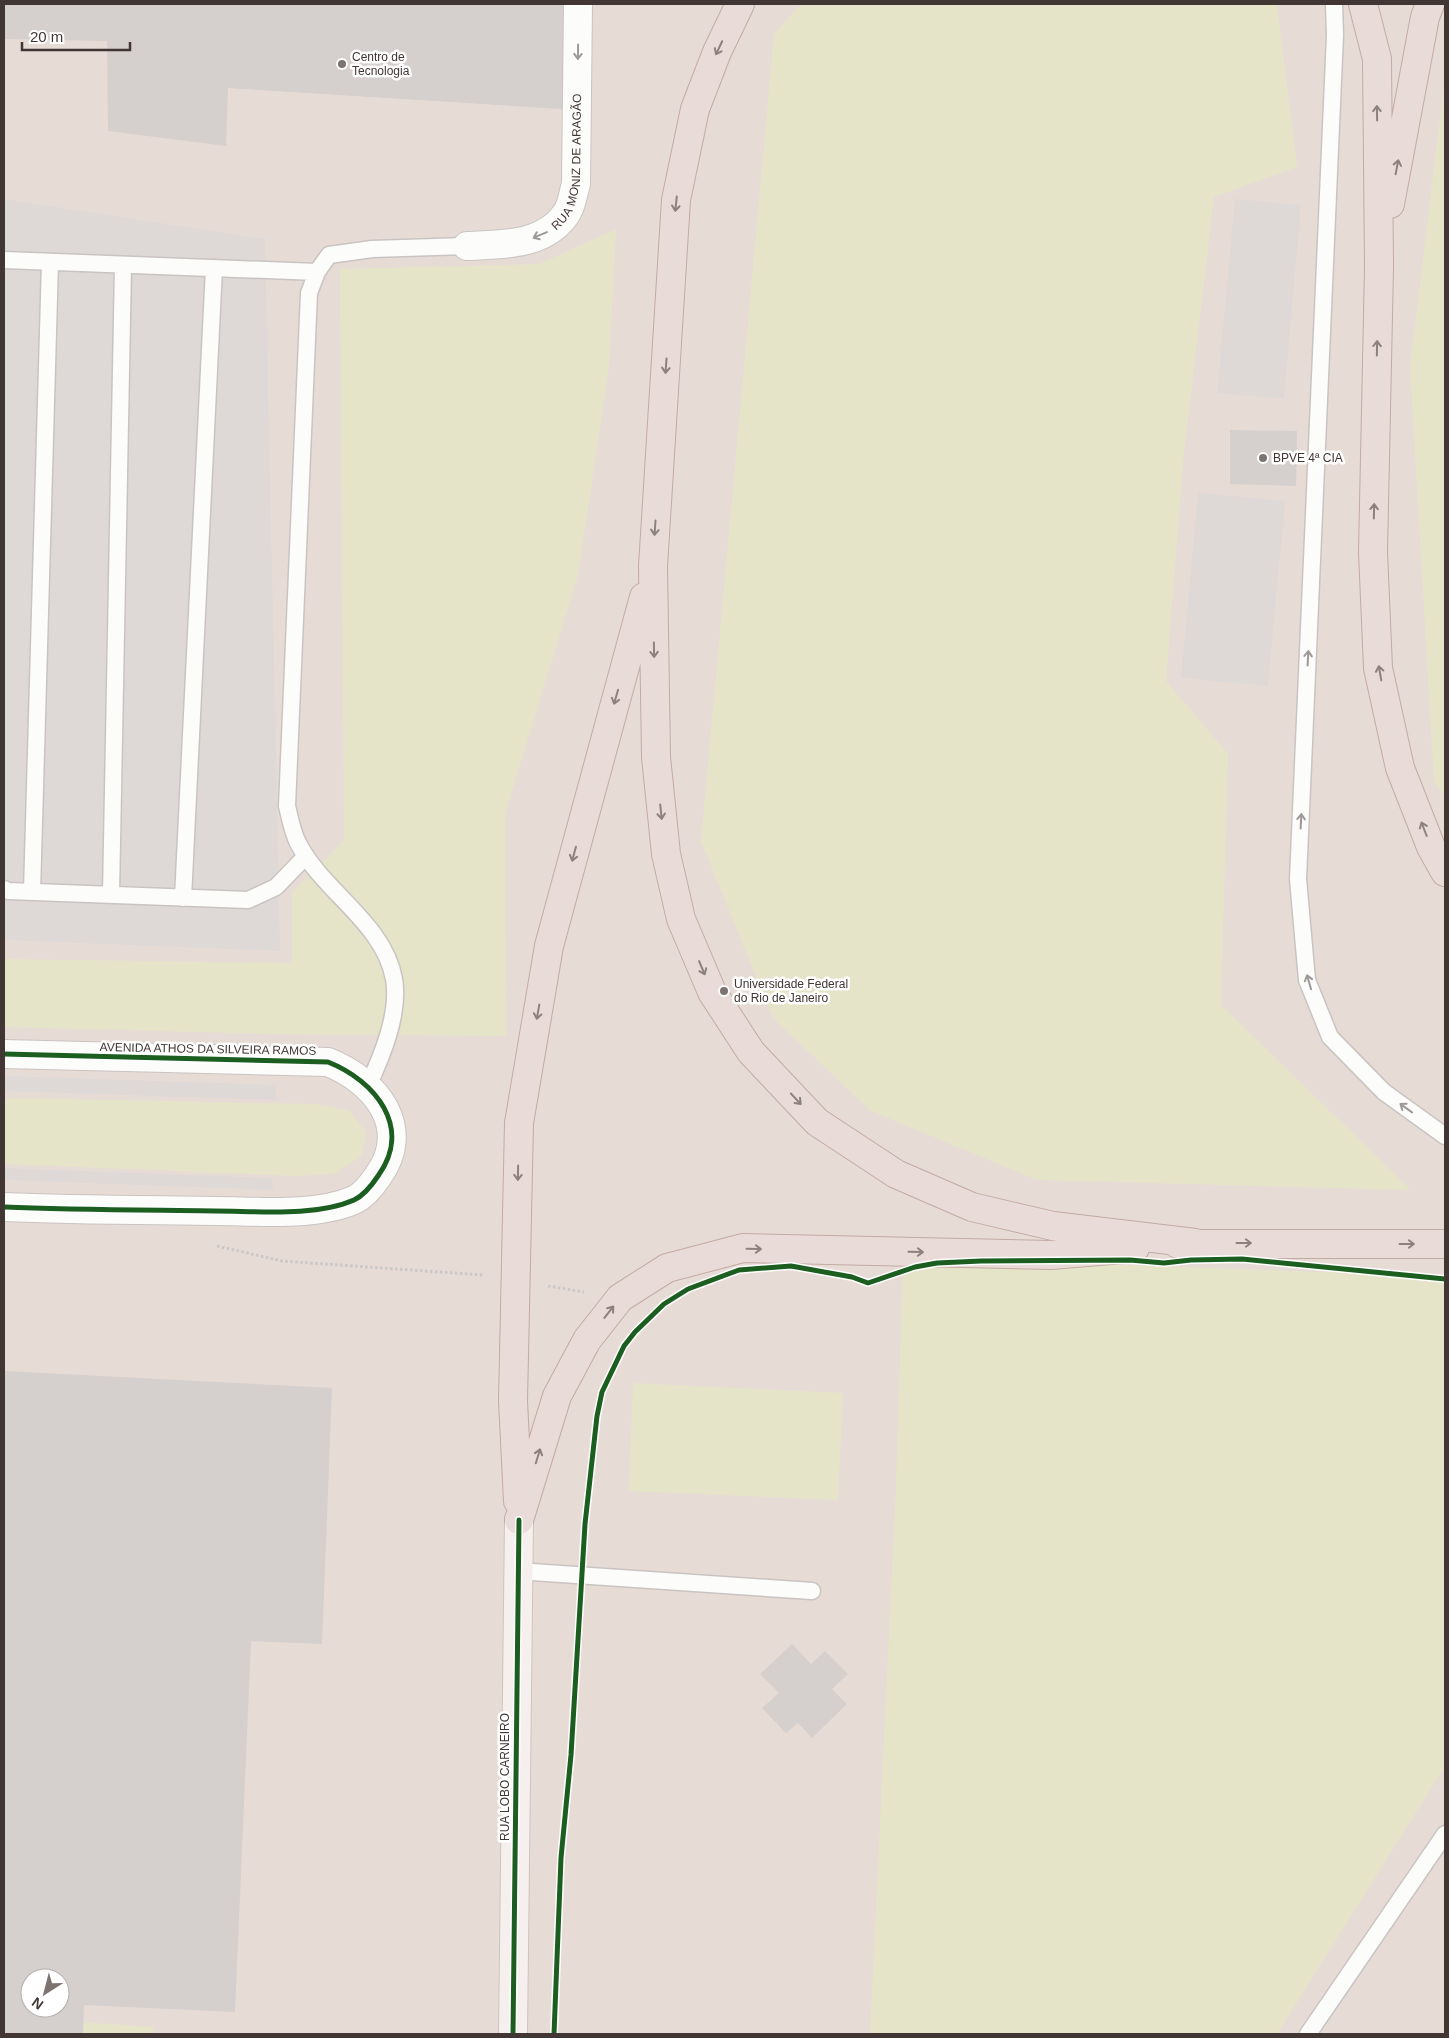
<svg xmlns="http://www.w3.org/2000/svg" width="1449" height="2038" font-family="Arial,sans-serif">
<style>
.education{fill:#e7dbd6;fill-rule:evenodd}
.green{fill:#e5e4c8}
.parking{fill:#ded9d7}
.building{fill:#d5cfcd;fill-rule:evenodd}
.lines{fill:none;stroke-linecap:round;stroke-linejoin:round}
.lane-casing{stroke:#c9c4c2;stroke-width:19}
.street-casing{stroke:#c9c4c2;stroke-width:30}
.secondary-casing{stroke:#cdc4c0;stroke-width:30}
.highway-casing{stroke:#c3aaa3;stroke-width:30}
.path{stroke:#cbc7c6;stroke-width:3;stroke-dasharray:2.5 2.5;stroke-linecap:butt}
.lane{stroke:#fcfcfb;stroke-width:16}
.street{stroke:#fcfcfb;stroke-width:28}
.secondary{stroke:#f5f0ed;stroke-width:28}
.highway{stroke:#e9dcd8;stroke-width:28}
.cycleway-casing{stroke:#fff;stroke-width:8}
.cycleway{stroke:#1b5e20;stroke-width:5}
.oneway{stroke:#8d817e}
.oneway2{stroke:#9e9998}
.poi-dot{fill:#7d7472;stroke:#fff;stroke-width:2}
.labels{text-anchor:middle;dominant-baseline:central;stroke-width:5;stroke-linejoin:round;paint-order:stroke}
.poi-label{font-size:12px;fill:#413634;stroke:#fff;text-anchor:start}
.street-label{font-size:12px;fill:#413634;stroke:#fff}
</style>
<rect width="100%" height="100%" fill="#ede8e6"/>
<!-- education -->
<path class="education" d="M4,4H1445V2034H4ZM30,1978H60V2008H30Z"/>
<!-- green -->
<path class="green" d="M801,4H1277L1297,167L1214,197L1184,453L1166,681L1228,754L1221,1005L1411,1190L1037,1180L871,1111L773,1018L701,841L774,34Z
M1445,76V797L1434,782L1410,367Z
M616,229L609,367L578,575L505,814L506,1036L273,1034L4,1027V959L292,963V892L344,841L340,269L539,264Z
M4,1098L316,1104L349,1111L366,1132L362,1156L334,1174L295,1176L4,1164Z
M903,1258L1445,1276V1766L1277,2034H870L896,1486Z
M633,1383L843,1393L838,1500L629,1491Z
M4,2017L154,2027L153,2034H4Z"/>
<!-- parking -->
<path class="parking" d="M4,199L265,239L280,951L4,940Z
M1235,199L1301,205L1284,399L1217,393Z
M1198,493L1285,501L1268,686L1181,678Z
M4,1076L276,1085V1100L4,1091Z
M4,1168L272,1178L273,1190L4,1180Z"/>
<!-- building -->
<path class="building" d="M4,4H576L577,110L228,88L226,146L108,131L107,41L4,39Z
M1230,430L1297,431L1296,486L1230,484Z
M4,1371L332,1388L322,1644L251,1641L235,2012L84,2005L83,2034H4ZM30,1978H60V2008H30Z
M792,1644L811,1664L825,1651L848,1674L832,1689L847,1704L812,1738L798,1723L786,1733L762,1708L779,1693L760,1674Z"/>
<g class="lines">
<!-- lane casing -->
<g class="lane-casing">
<path id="lane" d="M1334,4L1335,35L1298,879L1307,980L1330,1037L1384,1092L1445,1136
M4,260L317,272
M4,889L8,891L248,900L276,887L306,856
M32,892L50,262
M111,895L123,265
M183,898L214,268
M368,1086C382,1056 400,1013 394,979C384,923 323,892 298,843C292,831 290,818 287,806L309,293L317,272L329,255L372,249L467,246
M517,1571L812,1591
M1308,2034L1445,1834"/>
</g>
<!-- street casing -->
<g class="street-casing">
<g id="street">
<path id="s1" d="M467,246C503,244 544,246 566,214C572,206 573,193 576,184L578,4"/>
<path d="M4,1054L328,1062C376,1081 413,1128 378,1176C372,1185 363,1196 354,1200C315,1217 257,1211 215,1211C145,1210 74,1210 4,1207"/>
</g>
</g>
<!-- secondary casing -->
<g class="secondary-casing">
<path id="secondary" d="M513,2034L519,1520"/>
</g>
<!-- highway casing -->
<g class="highway-casing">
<path id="highway" d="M740,4L717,52L695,109L676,200L653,566L656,757L666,854L681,919L712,992L751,1052L817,1122L896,1174L972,1207L1053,1226L1195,1243
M1363,4L1377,59L1379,267L1373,552L1378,668L1400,768L1431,847L1445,872
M1390,204L1425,17L1430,4
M1178,1244H1445
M518,1501L513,1401L519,1123L549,946L644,597
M519,1520L557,1396L587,1340L620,1298L667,1268L743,1248L1051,1255L1135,1248"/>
</g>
<!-- path -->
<path class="path" d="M217,1246L282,1261L483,1275
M548,1286L584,1292"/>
<!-- lane -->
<use href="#lane" class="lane"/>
<!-- street -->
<use href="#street" class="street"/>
<!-- secondary -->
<use href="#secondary" class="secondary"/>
<!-- highway -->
<use href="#highway" class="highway"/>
<!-- cycleway casing -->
<g class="cycleway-casing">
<path id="cycleway" d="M4,1054L328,1062C376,1081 413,1128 378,1176C372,1185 363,1196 354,1200C315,1217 257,1211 215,1211C145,1210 74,1210 4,1207
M513,2034L519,1520
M554,2034L561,1858L571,1755L585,1524L597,1416L602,1392L624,1346L635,1332L664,1304L688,1289L739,1270L791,1266L852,1277L868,1283L915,1267L937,1263L981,1261L1130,1260L1164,1263L1191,1260L1242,1259L1445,1279"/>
</g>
<!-- cycleway -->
<use href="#cycleway" class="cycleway"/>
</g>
<!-- one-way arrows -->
<defs><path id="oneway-shaft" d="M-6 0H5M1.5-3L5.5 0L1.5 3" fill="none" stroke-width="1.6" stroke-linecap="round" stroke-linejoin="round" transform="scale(1.25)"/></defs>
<g class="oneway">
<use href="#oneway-shaft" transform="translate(719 48) rotate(115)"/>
<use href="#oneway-shaft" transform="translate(1377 113) rotate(-91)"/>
<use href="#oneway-shaft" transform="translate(1397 167) rotate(-79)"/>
<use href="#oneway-shaft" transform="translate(676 204) rotate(96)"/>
<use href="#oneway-shaft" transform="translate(1377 348) rotate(-89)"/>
<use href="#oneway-shaft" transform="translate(666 366) rotate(94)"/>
<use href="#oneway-shaft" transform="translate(1374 511) rotate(-89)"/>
<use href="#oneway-shaft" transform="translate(655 528) rotate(94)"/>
<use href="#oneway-shaft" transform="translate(654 650) rotate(89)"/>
<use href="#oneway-shaft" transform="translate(1380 673) rotate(-100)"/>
<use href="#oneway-shaft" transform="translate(616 697) rotate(106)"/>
<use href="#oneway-shaft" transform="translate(661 812) rotate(84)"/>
<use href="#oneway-shaft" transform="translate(1424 829) rotate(-111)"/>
<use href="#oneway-shaft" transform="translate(574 854) rotate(105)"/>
<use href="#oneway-shaft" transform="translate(702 968) rotate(67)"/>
<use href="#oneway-shaft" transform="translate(538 1012) rotate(100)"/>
<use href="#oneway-shaft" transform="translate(796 1099) rotate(47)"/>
<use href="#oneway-shaft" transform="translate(518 1173) rotate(91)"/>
<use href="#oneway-shaft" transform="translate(1244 1243)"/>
<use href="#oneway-shaft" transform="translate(1407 1244)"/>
<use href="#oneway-shaft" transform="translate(754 1249) rotate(1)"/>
<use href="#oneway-shaft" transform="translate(916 1252) rotate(1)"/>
<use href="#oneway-shaft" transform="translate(609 1312) rotate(-52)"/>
<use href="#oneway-shaft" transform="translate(538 1456) rotate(-73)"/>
</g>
<g class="oneway2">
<use href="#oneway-shaft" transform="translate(578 52) rotate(91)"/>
<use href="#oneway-shaft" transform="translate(540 235) rotate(157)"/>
<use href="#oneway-shaft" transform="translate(1308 658) rotate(-87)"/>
<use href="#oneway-shaft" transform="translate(1301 821) rotate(-87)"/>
<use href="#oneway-shaft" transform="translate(1309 982) rotate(-106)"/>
<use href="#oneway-shaft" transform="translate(1406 1108) rotate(-144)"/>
</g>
<!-- markers -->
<g class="poi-dot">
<circle cx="342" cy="64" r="5"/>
<circle cx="1263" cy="458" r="5"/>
<circle cx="724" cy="991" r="5"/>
</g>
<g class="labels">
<!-- poi labels -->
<g class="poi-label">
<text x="352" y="57">Centro de<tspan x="352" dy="14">Tecnologia</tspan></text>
<text x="1273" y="458">BPVE 4ª CIA</text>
<text x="734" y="984">Universidade Federal<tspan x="734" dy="14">do Rio de Janeiro</tspan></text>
</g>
<!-- street labels -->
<g class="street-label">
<text stroke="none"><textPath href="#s1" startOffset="160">RUA MONIZ DE ARAGÃO</textPath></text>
<text transform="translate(208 1049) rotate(1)">AVENIDA ATHOS DA SILVEIRA RAMOS</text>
<text transform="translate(505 1777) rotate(-90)">RUA LOBO CARNEIRO</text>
</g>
</g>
<!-- border -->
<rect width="1449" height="2038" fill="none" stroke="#413634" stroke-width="10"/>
<!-- north arrow -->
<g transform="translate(45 1993) rotate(216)"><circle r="24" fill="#ffffff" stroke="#b3afae"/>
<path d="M0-4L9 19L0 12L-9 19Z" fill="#7d7472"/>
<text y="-8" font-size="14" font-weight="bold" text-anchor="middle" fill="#413634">N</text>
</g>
<!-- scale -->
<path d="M22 42v8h108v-8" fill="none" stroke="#413634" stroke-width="2.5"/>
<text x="30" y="42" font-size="15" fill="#413634" stroke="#ffffff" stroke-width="4" paint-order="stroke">20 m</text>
</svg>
